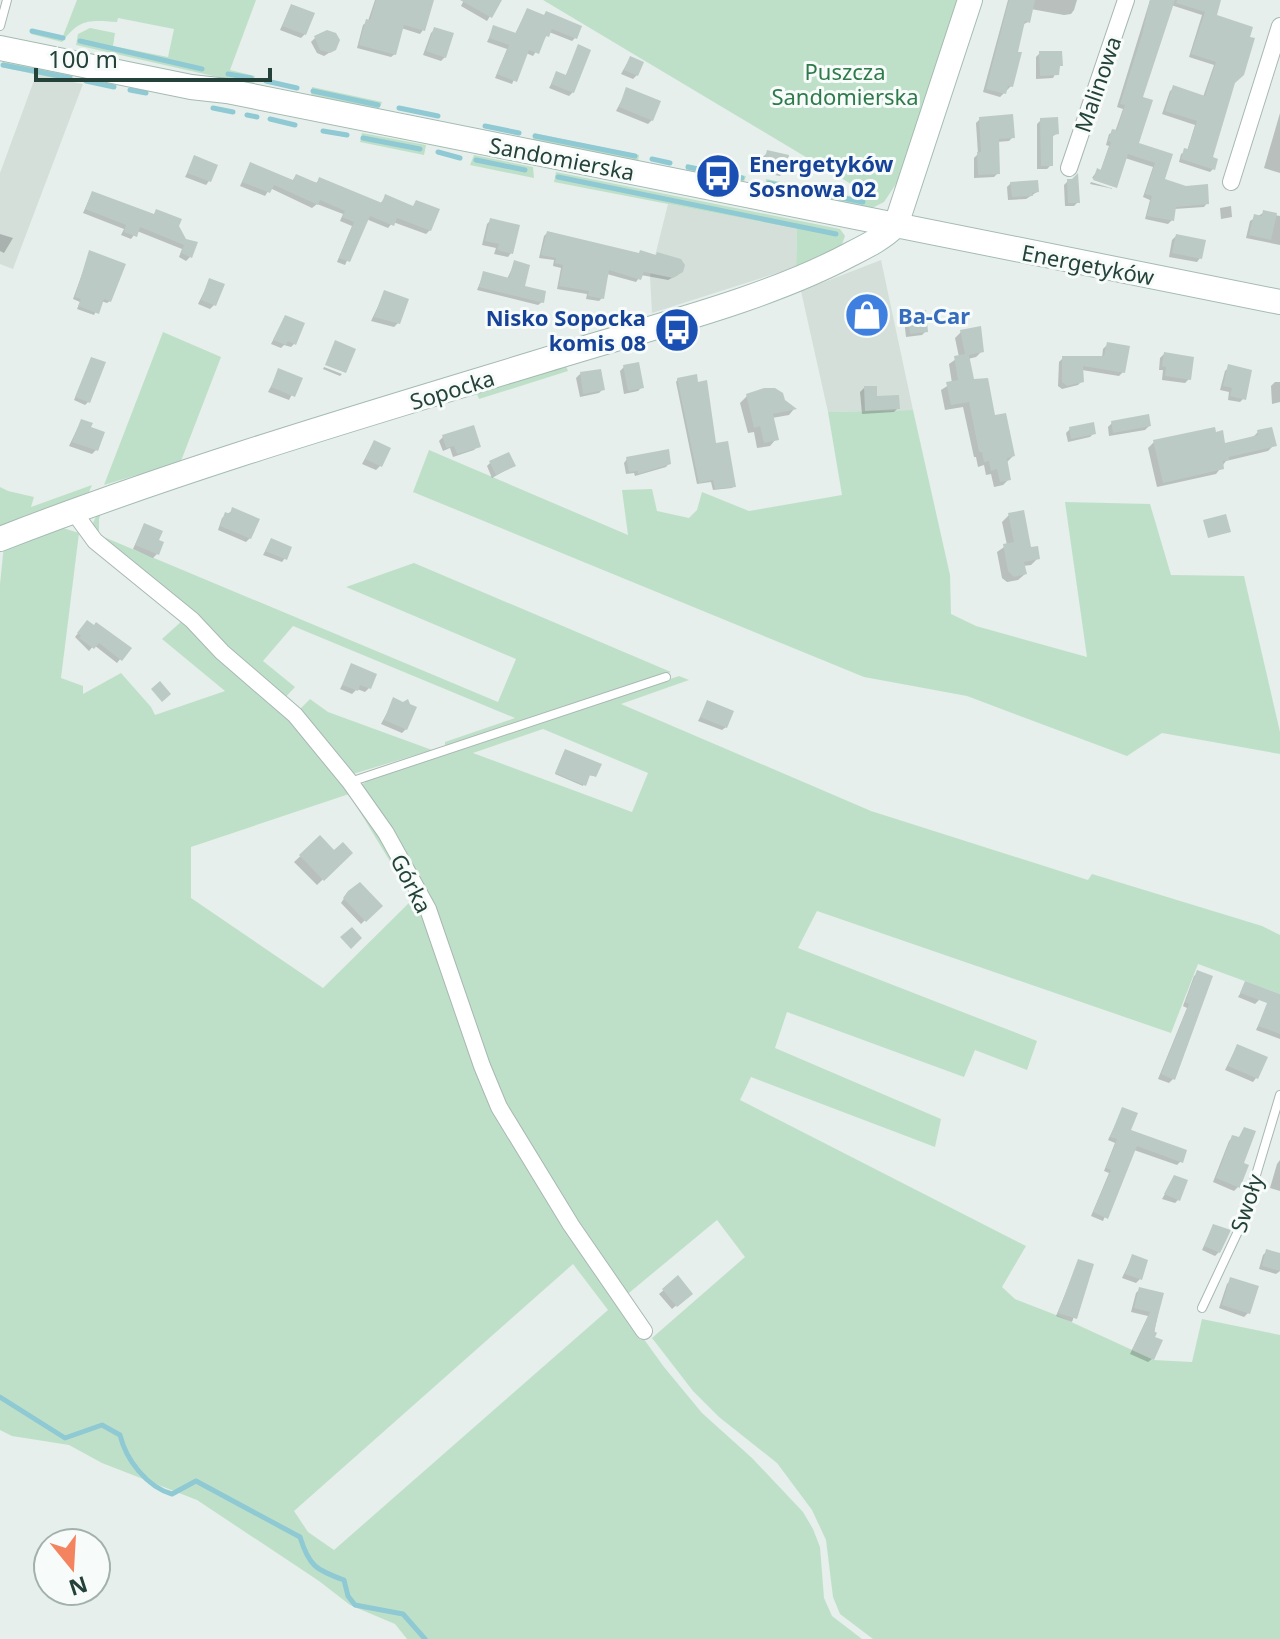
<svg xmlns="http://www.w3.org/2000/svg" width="1280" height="1639" font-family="'Noto Sans',sans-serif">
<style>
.built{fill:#d4dfda}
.green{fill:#bfe0c8;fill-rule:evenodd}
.shadow{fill:#0003}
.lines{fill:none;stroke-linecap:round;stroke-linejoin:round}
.stream{stroke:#8ec9d4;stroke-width:5}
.building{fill:#bbcac4}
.lane-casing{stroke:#a8b8b2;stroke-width:10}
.street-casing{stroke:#a8b8b2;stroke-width:18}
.secondary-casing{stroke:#a4bbb3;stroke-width:26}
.lane{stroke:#fff;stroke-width:8}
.street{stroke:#fff;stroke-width:16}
.secondary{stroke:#fff;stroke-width:24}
.labels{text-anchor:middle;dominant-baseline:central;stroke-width:6;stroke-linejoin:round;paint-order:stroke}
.park-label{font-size:22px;fill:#2d7a4b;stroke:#f7fbf9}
.street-label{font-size:22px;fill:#24423a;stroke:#f7fbf9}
.transit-label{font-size:22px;font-weight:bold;fill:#164399;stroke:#f7fbf9;text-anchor:start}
.shop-label{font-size:22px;font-weight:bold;fill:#366cbe;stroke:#f7fbf9;text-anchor:start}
</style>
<rect width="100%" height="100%" fill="#e6efeb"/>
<!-- built -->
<path class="built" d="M36,75L83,84L13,269L0,264V173Z
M668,204L797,229L796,267L652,313L650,276Z
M881,260L913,410L828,412L801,291Z"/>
<!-- green -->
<path class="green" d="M77,0H256L230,70L255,76L253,85L76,45L78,34L90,28L115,33L113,46L168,57L174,29L118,18L117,22C90,20 80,18 62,42L31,34L30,30L63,36Z
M543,0H961L903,182L898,181L884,202L872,208L765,186L766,179L869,200L871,196Z
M3,62L73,75L71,82L1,67Z
M312,87L382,102L379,109L311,96Z
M362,133L426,145L424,155L360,142Z
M534,133L639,155L638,161L533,141Z
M474,155L533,167L534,178L470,165Z
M686,164L746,176L744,182L686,171Z
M556,172L840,229L845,236L840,250L792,272L789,270L796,267L797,229L554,182Z
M163,332L221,357L181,461L225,447L139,478L137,475L104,485Z
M566,366L568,371L479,399L477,394Z
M913,410L950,575L951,614L976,626L1087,657L1065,502L1150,504L1171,575L1244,576L1280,732V754L1162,733L1127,756L967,696L864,677L413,492L429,450L628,535L622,490L652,489L657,511L689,518L697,510L702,492L749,511L842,495L828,412Z
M92,485L89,492L0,526V487L8,491L34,497L31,507Z
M102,510L99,519V535L498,702L516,659L346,587L414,563L671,672L445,746V742L515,718L293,626L263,661L295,687L283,700L97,537L91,523H93L97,514Z
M60,527L79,533L61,678L83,686V694L121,673L151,707L155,715L225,691L162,639L183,620L299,724L327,757L336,779L361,803L409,878L402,881L349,794L191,847V898L323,988L417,895L440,950L448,951L424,887L360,786L368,780L679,676L689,680L621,704L871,811L1088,880L1092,874L1262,926L1280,935V994L1198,964L1171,1033L817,911L798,948L1037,1041L1027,1070L975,1050L964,1077L787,1012L775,1048L941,1119L935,1147L751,1077L740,1100L1026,1246L1002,1287L1015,1299L1056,1315L1154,1360L1192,1362L1202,1319L1280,1335V1639H873L840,1614L833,1597L826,1540L812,1510L777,1463L719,1417L693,1391L652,1338L745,1257L717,1220L624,1297C568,1216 511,1132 476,1040L469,1045L501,1119L594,1270L664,1367L702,1413L752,1458L803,1512L813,1529L820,1547L824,1598L832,1616L862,1639H407L395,1624L350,1605L319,1581L197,1500L102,1463L69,1445L12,1436L0,1430V584L4,545ZM543,729L648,773L632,812L473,753ZM573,1264L608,1310L334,1550L308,1532L294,1511Z
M310,699L328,712L432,750L353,774L296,713Z"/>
<!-- shadow -->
<path class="shadow" d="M375,0H432L423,30L420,34L401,28L395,54L391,57L357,48L363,25L368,21Z
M464,0H500L487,21L461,6Z
M1008,0H1077L1074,10L1071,14L1064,15L1031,9L1028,22L1022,25L1011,86L1000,97L983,92Z
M1150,0H1219L1214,16L1233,83L1210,158L1213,169L1210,172L1179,162L1181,154L1187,151L1195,125L1162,114L1170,91L1174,88L1203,97L1214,65L1189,57L1202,15L1171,5L1141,98L1136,145L1171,156L1163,180L1207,203L1204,207L1174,209L1172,220L1168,224L1145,219L1150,200L1143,197L1153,167L1125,158L1116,186L1092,178L1097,171L1100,172L1109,146L1106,145L1109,134L1115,132L1123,109L1117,107Z
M291,6L305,34L301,38L280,30Z
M527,10L575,38L572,41L549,32L533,56L526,53L512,84L495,78L507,49L487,42L494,27L515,34Z
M435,29L445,57L441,61L423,55L431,33Z
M315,38L335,49L324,56L317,53L311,42Z
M579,47L573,92L569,96L549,88L557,73L565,77Z
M1040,53L1058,68L1053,78L1036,79V57Z
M630,58L637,75L633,79L621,74Z
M627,90L652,120L648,124L616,111Z
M1280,113V173L1264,168Z
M980,119L1013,137L1009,141L997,142L998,173L994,177L974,178V158L978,154L976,123Z
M1041,120L1057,133L1051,138V165L1047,169H1037V124Z
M767,153L784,172L780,176L760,172L763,157Z
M195,158L209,181L206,185L185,177Z
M250,165L292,181L296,176L316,183L320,179L380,204L386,196L413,208L416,202L430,230L426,234L393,222L388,228L366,219L345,265L337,262L352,226L340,221L343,214L317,204L312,208L270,188L265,196L240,186Z
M1068,181L1078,202L1074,206H1065L1064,185Z
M1091,182L1114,189L1090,184Z
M1011,183L1037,192L1026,199L1008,200L1007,187Z
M92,193L177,227L190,257L186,261L179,257L182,249L137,231L131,239L121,235L124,229L83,213Z
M1231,206L1232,217L1221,219L1220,208Z
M1263,213L1280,216V245L1246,238L1250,221Z
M491,220L511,253L508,257L494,254L496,248L482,245L487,224Z
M547,233L678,275L668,280L641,275L636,282L607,274L602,298L599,301L586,299L587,294L557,289L561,268L553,266L554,260L539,258L544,236Z
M0,234L13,238L4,253L0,251Z
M1176,236L1200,258L1197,262L1169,257L1172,240Z
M90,252L110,301L107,303L101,301L94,315L77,309L80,302L73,299Z
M515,262L523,287L542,302L538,305L477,290L484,273L507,279Z
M210,280L214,305L210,309L198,304Z
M385,292L398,323L394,327L371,321Z
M853,308L878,324L874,328L851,330L849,312Z
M908,315L926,331L922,335L906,337L904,319Z
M285,317L295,343L291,347L284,345L281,348L271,344Z
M961,332L982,351L976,357L968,359L972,381L1013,456L1006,463L1009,479L1003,485L994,487L991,474L986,475L984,465L978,467L976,457H974L963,407L945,410L941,390L952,383L949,364L959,357L955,338Z
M1107,345L1123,372L1119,376L1082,370V381L1078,385L1062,389L1058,386L1059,362L1063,358H1102L1103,349Z
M1164,354L1189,379L1185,383L1162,380L1163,370H1159L1160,358Z
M92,359L88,402L85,405L74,400Z
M324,367L342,374L340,376L323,369Z
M624,367L642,387L638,391L624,394L620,371Z
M1229,367L1244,398L1240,402L1228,400L1229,392L1220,390L1225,371Z
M279,371L300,379L289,400L268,392Z
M580,374L603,389L599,393L580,397L576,378Z
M678,379L715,446L734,486L732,488L713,490L711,482L697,484L676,382Z
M1275,382H1280V402L1272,404L1271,386Z
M864,388L876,398L898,408L894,412L862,414L860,392Z
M747,396L783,401L794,409L789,415L772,418L776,439L770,446L757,448L754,432L748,433L740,403Z
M81,421L96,450L92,454L69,446Z
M1112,423L1149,426L1145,430L1109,436L1108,427Z
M1070,429L1094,433L1090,437L1068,442L1066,433Z
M1258,432L1274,445L1268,451L1226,461L1216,474L1157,487L1148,448L1154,442L1224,445L1251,439Z
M443,437L478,446L474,450L453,457L450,448L443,451L439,441Z
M374,442L380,466L376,470L362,464Z
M627,459L669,463L666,467L635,476L634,473L626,474L624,463Z
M491,462L513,466L492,478L487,466Z
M233,510L250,538L246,542L218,530L222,518Z
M1009,515L1038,558L1031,565L1023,566L1025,574L1018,580L1007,582L1002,578L997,552L1007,545L1002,522Z
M144,525L156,541L157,554L153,558L133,549Z
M271,540L285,558L282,562L263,555Z
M84,626L129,648L117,663L94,645L89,651L75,637Z
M352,666L369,688L365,692L357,689L352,694L340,689Z
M394,700L406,729L402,733L381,724Z
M708,702L726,727L722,730L698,721Z
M564,752L595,776L588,775L583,786L555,774Z
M320,838L334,853H350L317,885L294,862Z
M345,897L380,906L361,924L341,903Z
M1198,973L1173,1079L1169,1083L1158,1079L1187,1008L1183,1006L1194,976Z
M1246,984L1259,1000L1255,1004L1238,997Z
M1268,1004L1280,1008V1039L1256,1030Z
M1237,1046L1256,1078L1253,1082L1225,1070Z
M1123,1109L1128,1132L1181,1161L1177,1165L1134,1150L1103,1221L1091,1216L1109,1173L1104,1171L1115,1143L1108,1140Z
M1244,1129L1238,1187L1234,1191L1213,1182L1229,1141L1233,1137L1238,1139Z
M1280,1160V1191L1270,1188L1277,1164Z
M1175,1177L1179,1199L1175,1203L1162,1199Z
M1213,1226L1219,1252L1215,1256L1202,1250Z
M1267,1251L1280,1255V1271L1276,1274L1259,1269L1263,1255Z
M1132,1257L1140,1279L1136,1283L1122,1278Z
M1079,1261L1092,1266L1072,1322L1056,1316Z
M678,1278L686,1297L672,1309L659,1294Z
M1231,1280L1248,1313L1244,1317L1219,1308L1227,1284Z
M1140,1289L1162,1295L1153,1338L1152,1359L1148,1362L1130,1354L1148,1316L1131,1312L1136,1293Z"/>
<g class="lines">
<!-- stream -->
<path class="stream" d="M32,31L63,38
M80,41L202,69
M3,65L70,78
M228,74L251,78
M86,81L114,87
M266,81L297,88
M130,90L146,93
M313,91L378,105
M213,108L233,112
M399,108L438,116
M247,115L257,117
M270,119L295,125
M485,126L519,133
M323,131L347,135
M535,136L635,156
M363,138L420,149
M438,152L460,158
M652,159L670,163
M476,160L525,170
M688,167L698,169
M714,172L742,178
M558,177L836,234
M769,183L863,202
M0,1397L65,1438L102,1425L120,1435C126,1460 147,1487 172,1494L196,1481L300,1537C309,1566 316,1570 344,1580L348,1596L355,1605L403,1614L425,1639"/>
</g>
<!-- building -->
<path class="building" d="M376,0H434L425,31L404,25L396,55L359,45L366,19L370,20Z
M460,0H502L492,18Z
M1009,0H1035L1030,23L1025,21L1018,52H1022L1013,87L1008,86L1006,94L986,89Z
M1150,0H1175L1143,97L1153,100L1139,143L1173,154L1165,179L1186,186L1208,184L1209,204L1176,207L1174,221L1147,216L1152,196L1145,194L1155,163L1128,154L1117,188L1093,180L1097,168L1101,170L1111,142L1108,141L1112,129L1117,130L1125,105L1120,104L1142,35Z
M1177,0H1221L1217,15L1253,27L1250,37L1255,38L1244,75L1235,83L1213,157L1218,159L1215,170L1181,159L1184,148L1188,149L1197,121L1165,111L1173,85L1205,96L1216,62L1191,54L1205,12L1176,3Z
M291,4L315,13L306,35L282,26Z
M527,8L544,15L546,11L582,26L577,39L552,29L549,37L546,36L539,54L529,50L517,82L497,74L509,45L489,38L493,25L516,33Z
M434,27L454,33L446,58L426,51Z
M327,30L336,33L340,40L336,50L330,53L320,50L314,36Z
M578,44L591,50L574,93L551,84L556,71L566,75Z
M1039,51H1062L1063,66H1060L1059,75L1040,76Z
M630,56L644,62L638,76L624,70Z
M626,87L661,101L653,121L619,107Z
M1013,114L1015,138L999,139L1000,174L978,175L977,152H981L979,117Z
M1058,117L1059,134L1053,135V166H1041L1040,118Z
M767,150L789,155L786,173L763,168Z
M194,155L218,165L211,182L187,173Z
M250,162L293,180L296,174L317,183L319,177L382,203L385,194L413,206L416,200L440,209L431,231L397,218L394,226L370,216L350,262L339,258L354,222L342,217L345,211L320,200L318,205L274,185L270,193L242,182Z
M1078,173L1080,203H1068L1067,179H1072Z
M1038,180L1039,192L1032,193L1033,196L1012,197L1010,182Z
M92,191L154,214L156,209L182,219L179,226L186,239L198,242L192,258L181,253L184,245L140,227L137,237L124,232L126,225L85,209Z
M1263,210L1277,213L1271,240L1249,235L1254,214L1262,216Z
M490,218L520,225L513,254L497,250L499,244L485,241Z
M547,231L639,253L640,250L656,255L657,252L681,259L685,265L683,272L673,278L644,272L641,280L609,270L604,299L588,296L589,291L559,286L563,265L555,263L556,258L541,255Z
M1176,234L1206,240L1202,259L1172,253Z
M89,250L126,264L111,302L104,299L99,314L78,306L81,299L75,297Z
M514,260L530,265L525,286L546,291L544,303L479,287L483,271L509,278Z
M209,278L225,284L216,306L201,300Z
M384,290L409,299L400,324L374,317Z
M878,304L880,325L854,327L852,306Z
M926,310L928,332L910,334L907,313Z
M285,315L305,323L296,345L288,341L286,345L273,340Z
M981,326L984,352L969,355L974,379L988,378L995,415L1006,413L1015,456L1007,458L1011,480L1000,482L997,469L991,471L989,461L984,462L982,452H979L969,402L951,405L946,382L958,380L954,356L965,354L960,330Z
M335,340L356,349L346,373L325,365Z
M1107,342L1130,346L1125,373L1083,366L1084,382L1067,386L1062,382V356H1104Z
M1164,352L1194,357L1191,380L1165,376L1166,367L1162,366Z
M91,357L106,362L90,403L75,397Z
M639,362L644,388L628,391L623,365Z
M1228,364L1252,370L1246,400L1230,396L1232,388L1223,386Z
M278,368L303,378L295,397L271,387Z
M601,369L605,390L583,394L580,372Z
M697,374L698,382L707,380L716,443L728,441L736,487L715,489L713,480L699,483L677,378Z
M864,386H877V396L899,395L900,409L865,411Z
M764,388H775L783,393L785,400L797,409L773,414L779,440L764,443L760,426L754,428L746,394Z
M1149,414L1151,426L1113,433L1111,421Z
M81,419L93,423L91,427L105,432L98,451L72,442Z
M1094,422L1096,434L1071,439L1069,427Z
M474,425L481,447L457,454L454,446L446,448L442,435Z
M1215,427L1216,432L1223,430L1225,443L1258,435L1257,430L1272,427L1277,446L1229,457V460L1223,461L1224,469L1163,483L1153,440Z
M374,440L391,448L382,467L365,459Z
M669,449L671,464L638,474V471L629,472L626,457Z
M509,452L516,466L496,475L489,461Z
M232,507L260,519L251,539L220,526L225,512L230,514Z
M1024,510L1031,547L1038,546L1040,559L1024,562L1027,574L1014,577L1008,571L1003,544L1014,542L1008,513Z
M1226,514L1231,532L1208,538L1203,520Z
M144,523L163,531L159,540L164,542L159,555L135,545Z
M271,538L292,547L287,560L265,551Z
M87,620L94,625L96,622L132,648L122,661L99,643L94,649L79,638L81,636L77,633Z
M351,663L377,674L371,689L360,685L358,691L342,685Z
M160,681L171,694L162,702L151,689Z
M393,697L403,702L408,699L410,704L417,707L407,730L384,720Z
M707,700L734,711L727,728L700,717Z
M565,749L602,764L596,777L590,775L586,786L555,773Z
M320,835L334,850L343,842L353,853L324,881L299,855Z
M360,882L383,906L366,922L343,898L348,891Z
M352,927L362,938L351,949L340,937Z
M1197,970L1213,976L1175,1080L1161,1074L1189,1004L1185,1002Z
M1245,981L1280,994V1034L1258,1026L1267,1003L1240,993Z
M1237,1044L1268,1057L1258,1079L1228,1066Z
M1122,1107L1138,1113L1131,1130L1187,1150L1183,1163L1137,1146L1108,1219L1093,1212L1111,1170L1106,1168L1117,1139L1110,1137Z
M1244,1127L1256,1131L1244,1163L1249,1165L1240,1188L1216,1178L1232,1135L1239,1137Z
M1174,1175L1188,1180L1180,1201L1164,1194Z
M1213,1224L1231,1230L1220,1253L1204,1246Z
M1266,1249L1280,1253V1271L1262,1266Z
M1132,1254L1148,1260L1142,1280L1125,1274Z
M1078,1259L1094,1264L1077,1319L1058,1313Z
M678,1275L693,1294L677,1307L662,1289Z
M1230,1277L1259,1286L1250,1314L1222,1305Z
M1139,1287L1164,1293L1154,1331L1157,1333L1155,1337L1163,1340L1154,1360L1132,1350L1150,1312L1134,1308Z"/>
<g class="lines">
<!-- lane casing -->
<g class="lane-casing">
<path id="lane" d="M0,26L7,0
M350,782L666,677
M1202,1308L1241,1225L1280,1095"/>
</g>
<!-- street casing -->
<g class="street-casing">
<path id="street" d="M1069,168L1126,0
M1231,182L1280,26
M73,511L95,541L192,620L222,652L295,715L350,782L386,833L428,909L482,1066L499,1107L571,1225L644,1331"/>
</g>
<!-- secondary casing -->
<g class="secondary-casing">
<path id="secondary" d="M0,48L191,87L227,91L1280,302
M0,539C185,467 375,412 565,354C656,326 767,299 851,254C867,246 883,238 896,225L970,0"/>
</g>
<!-- lane -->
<use href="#lane" class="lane"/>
<!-- street -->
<use href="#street" class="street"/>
<!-- secondary -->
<use href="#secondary" class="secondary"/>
</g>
<!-- icons -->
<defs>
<g id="bus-disc" transform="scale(2.3)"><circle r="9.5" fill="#1a4fb4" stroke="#f7fbf9"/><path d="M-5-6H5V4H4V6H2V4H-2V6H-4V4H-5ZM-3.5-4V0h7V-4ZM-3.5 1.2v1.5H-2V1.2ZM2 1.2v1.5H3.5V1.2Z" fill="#fff"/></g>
<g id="shop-disc" transform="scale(2.3)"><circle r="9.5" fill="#3f7fe0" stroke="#f7fbf9"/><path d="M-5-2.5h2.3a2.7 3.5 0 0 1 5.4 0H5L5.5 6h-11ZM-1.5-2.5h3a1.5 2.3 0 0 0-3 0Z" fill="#fff"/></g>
</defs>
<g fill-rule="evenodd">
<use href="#bus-disc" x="718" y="176"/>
<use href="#shop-disc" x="867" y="315"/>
<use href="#bus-disc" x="677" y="330"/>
</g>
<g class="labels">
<!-- park labels -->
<g class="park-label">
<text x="845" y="71">Puszcza<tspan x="845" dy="25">Sandomierska</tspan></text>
</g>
<!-- street labels -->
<g class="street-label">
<text transform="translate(1097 84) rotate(-71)">Malinowa</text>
<text transform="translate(562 158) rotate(11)">Sandomierska</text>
<text transform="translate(1088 264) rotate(11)">Energetyków</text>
<text transform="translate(452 389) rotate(-17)">Sopocka</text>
<text transform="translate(412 883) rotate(63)">Górka</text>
<text transform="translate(1246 1203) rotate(-72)">Swoły</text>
</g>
<!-- transit labels -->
<g class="transit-label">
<text x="749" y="163">Energetyków<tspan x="749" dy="25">Sosnowa 02</tspan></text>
<text x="646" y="317" text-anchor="end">Nisko Sopocka<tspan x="646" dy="25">komis 08</tspan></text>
</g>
<!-- shop labels -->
<g class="shop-label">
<text x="898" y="315">Ba-Car</text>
</g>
</g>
<!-- north arrow -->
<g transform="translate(72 1567) rotate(162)"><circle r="38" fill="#f7fbf9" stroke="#a3b1ad" stroke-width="2"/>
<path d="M0-6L14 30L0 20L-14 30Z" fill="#f4845f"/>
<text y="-12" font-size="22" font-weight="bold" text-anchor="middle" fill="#24423a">N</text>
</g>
<!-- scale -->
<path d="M36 68v12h234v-12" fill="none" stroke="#24423a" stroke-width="4"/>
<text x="48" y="68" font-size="24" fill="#24423a" stroke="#f7fbf9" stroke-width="6" paint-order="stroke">100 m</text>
</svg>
